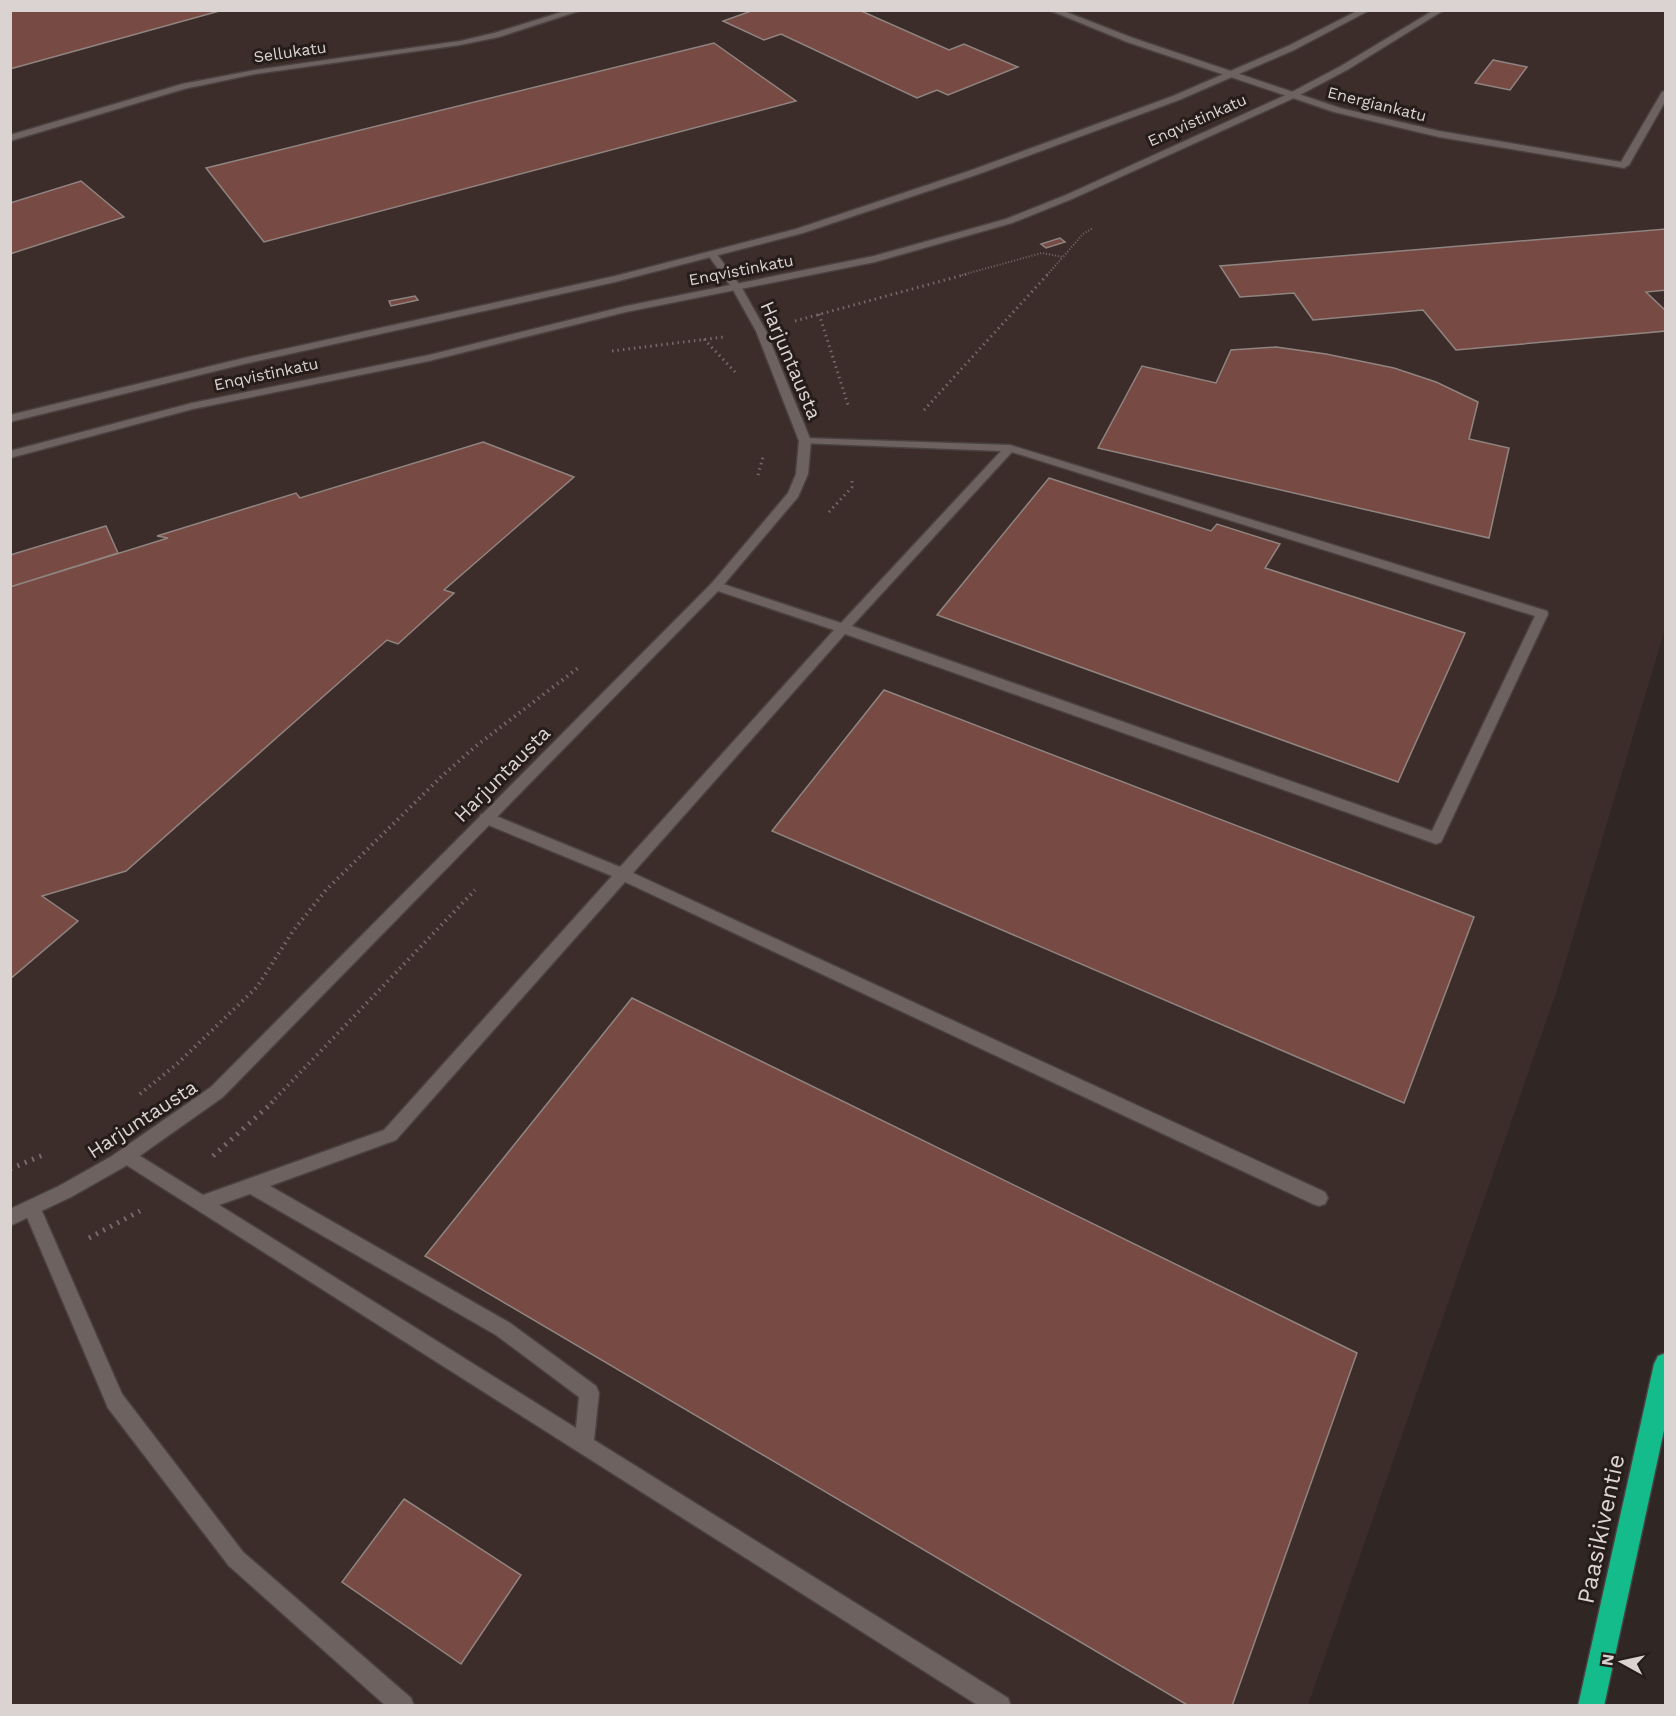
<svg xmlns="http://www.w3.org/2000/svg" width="1676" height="1716" font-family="'Work Sans',sans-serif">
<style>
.built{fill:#3d2d2a}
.building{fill:#774b43;stroke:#908481;stroke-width:1.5}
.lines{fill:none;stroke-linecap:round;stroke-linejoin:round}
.lane-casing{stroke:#4a4240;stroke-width:3}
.street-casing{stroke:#4a4240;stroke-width:3}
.secondary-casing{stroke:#4a4240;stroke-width:3}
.highway-casing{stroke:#4a4240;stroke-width:3}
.path-far3{stroke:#746b6a;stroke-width:2;stroke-dasharray:1 2;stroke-linecap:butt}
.path-far2{stroke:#746b6a;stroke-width:3;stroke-dasharray:1.5 4;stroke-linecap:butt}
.path-far1{stroke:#746b6a;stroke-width:4;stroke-dasharray:1.5 4.5;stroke-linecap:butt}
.path{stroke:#746b6a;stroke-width:5;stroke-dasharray:2 6;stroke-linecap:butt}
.lane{fill:#6e6260;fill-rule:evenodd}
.street{fill:#6e6260;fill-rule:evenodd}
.secondary{fill:#6e6260;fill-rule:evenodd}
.highway{fill:#14bb8b;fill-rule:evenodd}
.labels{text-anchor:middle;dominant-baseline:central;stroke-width:6;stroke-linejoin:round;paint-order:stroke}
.far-street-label{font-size:16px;fill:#dad3d2;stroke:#261d1b}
.street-label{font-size:20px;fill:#dad3d2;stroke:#261d1b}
.near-street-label{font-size:24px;fill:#dad3d2;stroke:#261d1b}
</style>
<rect width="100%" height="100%" fill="#302624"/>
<!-- built -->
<path class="built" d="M11,11H1665V629L1558,987L1308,1705L11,1706Z"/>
<!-- building -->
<path class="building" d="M10,10H223L10,69Z
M754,10H859L949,50L964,44L1018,67L948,95L937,90L917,98L781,34L764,40L723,21Z
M714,43L796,101L264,242L206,168Z
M1493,60L1527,67L1510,90L1475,83Z
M81,181L124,217L10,254V203Z
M1666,229V290L1646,292L1666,311V331L1456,350L1423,310L1313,320L1294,293L1240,297L1220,266Z
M1060,238L1065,242L1046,248L1041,244Z
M415,296L418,300L391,306L389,301Z
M1276,347L1326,354L1394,368L1436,382L1478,402L1469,439L1509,448L1489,538L1098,448L1142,366L1216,383L1231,350Z
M483,442L574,477L444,590L454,593L398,644L387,640L126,871L42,896L78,921L10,979V587L168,538L157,536L296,493L300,498Z
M1049,478L1211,531L1217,524L1280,544L1265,568L1465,633L1398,782L937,615Z
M106,526L118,553L10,587V555Z
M884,690L1474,917L1404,1103L772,831Z
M632,998L1357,1353L1232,1706H1189L425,1256Z
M404,1499L521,1575L461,1664L342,1582Z"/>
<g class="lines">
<!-- lane casing -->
<g class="lane-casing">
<path id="lane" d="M805,438L1010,445L1547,611L1548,614L1443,838L1441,842L1436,844L845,634L633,873L1325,1192L1328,1198L1325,1204L1319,1206L1313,1204L625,882L396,1140L270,1186L510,1323L596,1386L599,1393L594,1440L1008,1698L1011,1706H979L120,1161L117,1156L120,1151L126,1148L132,1151L203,1195L384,1130L612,876L481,822L479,818L481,814H491L620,867L834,630L712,589L710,586L712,583H720L841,623L1001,451L801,443V439ZM1012,452L1535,616L1432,831L852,626ZM250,1194L496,1335L579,1397L576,1428L219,1205Z
M32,1200L38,1202L122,1394L243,1552L411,1698L414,1706H386L229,1566L108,1408L23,1208L26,1202Z"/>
</g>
<!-- street casing -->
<g class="street-casing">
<path id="street" d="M568,10H582L499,37L460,45L255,74L184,89L10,141V135L182,84L255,70L460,41L494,33Z
M1049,10H1061L1133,38L1340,108L1439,131L1621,162L1662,92L1666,90V100L1629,165L1624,168L1439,137L1334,112L1127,42Z
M710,253H716L742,288L766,331L811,441L808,474L798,497L720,589L223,1097L124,1167L71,1197L10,1226V1209L59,1186L112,1156L211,1087L712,583L788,493L796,474L799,441L756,331L732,288L708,255Z"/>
</g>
<!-- secondary casing -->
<g class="secondary-casing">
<path id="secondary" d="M1359,10H1370L1294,50L1179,100L976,175L803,233L615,282L244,364L10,422V415L244,358L615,276L796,229L969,171L1173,96L1288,46Z
M1434,10H1444L1347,70L1294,98L1072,199L1012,223L875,262L626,312L429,361L193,409L10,458V451L192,403L429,355L626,306L874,256L1006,219L1066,195L1288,94L1341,66Z"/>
</g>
<!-- highway casing -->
<g class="highway-casing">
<path id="highway" d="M1666,1353V1421L1604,1706H1578L1654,1364L1658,1356Z"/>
</g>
<!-- path-far3 -->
<path class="path-far3" d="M962,275L1042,253L1063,257L1083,234L1093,228
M1047,275L1063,257"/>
<!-- path-far2 -->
<path class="path-far2" d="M819,314L849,408
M795,321L967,274
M704,339L735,372
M612,351L724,337
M924,410L1048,274
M758,475L763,457
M829,512L852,487V478"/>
<!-- path-far1 -->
<path class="path-far1" d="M140,1094L177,1064L257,987L293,931L326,890L442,776L476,746L578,668
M271,1103L475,890"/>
<!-- path -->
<path class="path" d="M213,1156L273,1102
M10,1169L43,1155
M89,1238L140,1211"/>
<!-- lane -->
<use href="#lane" class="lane"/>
<!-- street -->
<use href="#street" class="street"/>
<!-- secondary -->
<use href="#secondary" class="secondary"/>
<!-- highway -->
<use href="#highway" class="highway"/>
</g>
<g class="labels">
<!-- far-street labels -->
<g class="far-street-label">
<text transform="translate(290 52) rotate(-8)">Sellukatu</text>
<text transform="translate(1377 104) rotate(14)">Energiankatu</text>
<text transform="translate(1197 120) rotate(-24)">Enqvistinkatu</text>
<text transform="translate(741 270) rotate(-11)">Enqvistinkatu</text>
<text transform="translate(266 374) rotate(-12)">Enqvistinkatu</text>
</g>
<!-- street labels -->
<g class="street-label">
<text transform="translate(791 360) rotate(67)">Harjuntausta</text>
<text transform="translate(502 774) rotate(-45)">Harjuntausta</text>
<text transform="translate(142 1119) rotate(-33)">Harjuntausta</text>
</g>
<!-- near-street labels -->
<g class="near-street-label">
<text transform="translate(1601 1529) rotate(-78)">Paasikiventie</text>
</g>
</g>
<!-- border -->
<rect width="1676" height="1716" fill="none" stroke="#dad3d2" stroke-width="24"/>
<!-- north arrow -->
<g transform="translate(1622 1662) rotate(278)" stroke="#261d1b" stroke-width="4.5" paint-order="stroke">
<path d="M0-4.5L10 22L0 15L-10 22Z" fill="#dad3d2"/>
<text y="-9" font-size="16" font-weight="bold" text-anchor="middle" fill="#dad3d2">N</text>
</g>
</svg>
